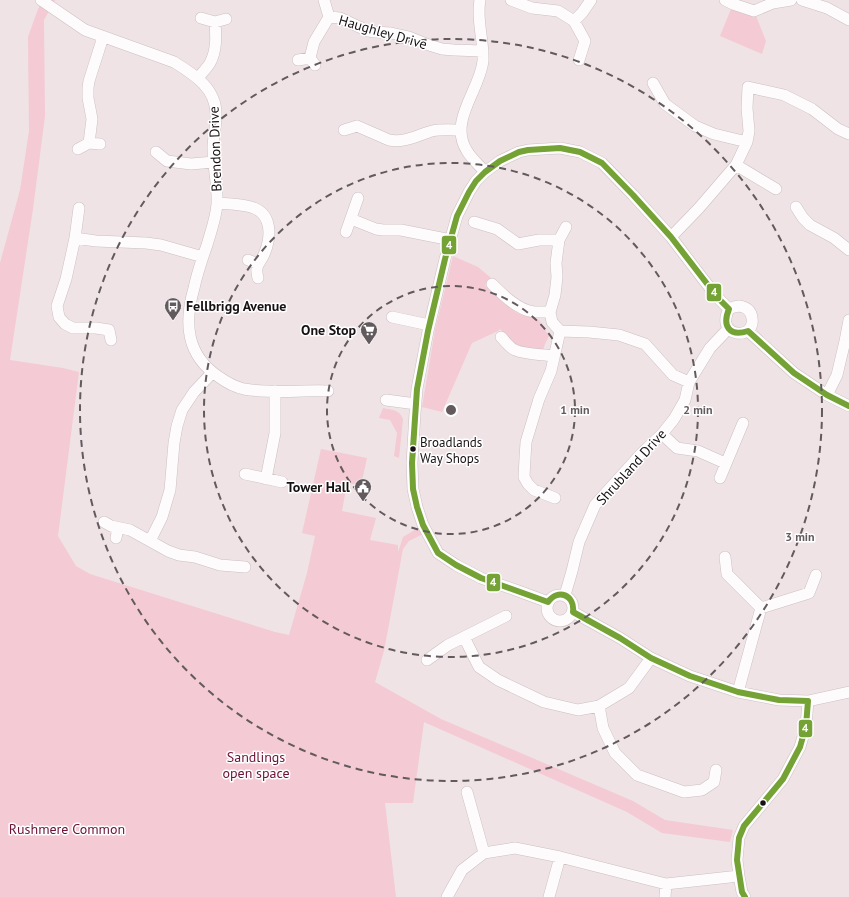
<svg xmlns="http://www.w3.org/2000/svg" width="849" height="897" font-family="'PT Sans',sans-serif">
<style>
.green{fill:#f4cad4}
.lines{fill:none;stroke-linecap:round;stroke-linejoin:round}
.street-casing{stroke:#cac0c2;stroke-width:12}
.street{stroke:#fdfbfb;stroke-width:11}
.bus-1-casing{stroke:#fff;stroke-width:9}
.bus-1{stroke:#74a235;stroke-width:6}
.ring{fill:none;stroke:#635a5d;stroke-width:2;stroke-dasharray:7 5}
.bus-dot{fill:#181113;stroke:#fff;stroke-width:1.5}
.labels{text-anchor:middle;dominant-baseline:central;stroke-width:3;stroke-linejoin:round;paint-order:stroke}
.bus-label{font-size:13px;fill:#181113;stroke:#fff;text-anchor:start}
.street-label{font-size:14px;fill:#181113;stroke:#fff}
.poi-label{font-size:14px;font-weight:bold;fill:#181113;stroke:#fff;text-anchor:end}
.park-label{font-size:14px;fill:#6b1236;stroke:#fff}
.centre{fill:#635a5d;stroke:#fff;stroke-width:2}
.ring-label{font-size:12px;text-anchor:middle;font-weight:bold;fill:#635a5d;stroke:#fff;stroke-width:3;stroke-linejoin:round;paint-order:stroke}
.line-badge{stroke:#fff;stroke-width:1.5}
.badge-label{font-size:11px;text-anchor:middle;font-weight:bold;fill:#fff}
</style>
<rect width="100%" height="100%" fill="#efe3e6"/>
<!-- green -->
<path class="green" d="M43,0H55L44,20L45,116L33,209L10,360L63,368L79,372L58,536L76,566L90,574L275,632L289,635L307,573L315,536L302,533L321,449L367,458L361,485L347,483L342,511L376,518L370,540L398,545V552L403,537L423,525L427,532L409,541L403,549L384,651L375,682L441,719L633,801L665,820L733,830L730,842L662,833L627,812L424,722L413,803H385L396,897H0V263L20,190L29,131L28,37L38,9Z
M733,4L754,11L766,41L762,54L720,36Z
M453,256L478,267L491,278L485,285L495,295L517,313L539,320L549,336L545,344L543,350L525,348L517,346L500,329L498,331L472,343L442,412L422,407L435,330Z
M383,408C392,410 399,409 403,419L399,458L394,456L397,433L390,420L379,418Z"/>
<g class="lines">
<!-- street casing -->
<g class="street-casing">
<path id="street" d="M41,0L85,30L174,62C195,75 217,89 216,116C216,127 213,138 213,149C213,167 218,185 217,204C216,218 211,231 207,245C202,259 197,274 194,288C184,323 186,355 219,377C226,382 235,387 244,389C271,394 300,390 328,391
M324,0L329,17
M480,0C476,20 484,40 483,61C480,90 448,121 467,151C471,158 479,165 485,172
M511,0L532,8L558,11L574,21L585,41L579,60
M725,0L733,4L754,11L773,3L791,0
M802,0L827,8L849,20
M201,18L215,22L226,19
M574,21L582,13L591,0
M310,58L314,42L329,17L340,18L368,31L375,32L391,33L409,37L429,45L442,49L454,50L483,51
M298,60L310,58L315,65
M198,78C202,73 207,68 210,63C217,50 216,36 215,22
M653,83L665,104L695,126L714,134L747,142
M357,126L389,140C405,143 418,135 432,131C441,129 452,130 461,130
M344,130L357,126
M89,143L92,119L88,98V88L89,81L103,37
M78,149L89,143L100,144
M156,152L167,161L191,164L214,162
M736,165L776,189
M217,203C229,204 243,204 254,208C272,215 271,237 265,252C261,264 254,263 258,278
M796,207L803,218L810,225L834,238L849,250
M351,219L376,229L383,230H401L451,240
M474,222L497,229L518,244L539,240H559
M346,232L358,198
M671,237L699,208L736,165L747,142L749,131L747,108L748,87L784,95L812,109L838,129L849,134
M75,238L79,208
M248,260L258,264
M492,284C503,295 518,310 534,312C539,312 545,312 550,312
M739,306C746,307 751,310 752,318C756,341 714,338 729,309L734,307Z
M392,317L429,325
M109,330L96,328H73L65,324L59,317L57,306L66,279L75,238L96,241L146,243L161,245L203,257
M109,330L111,340
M560,331L552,322L550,312L555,295L557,277L556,263L559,240L566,227
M748,331L794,373L827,395L849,406
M501,337C505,341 510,348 515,350C527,355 542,354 554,356
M212,373L194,392L182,410L177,426L174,443L170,490L162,517L150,541L168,551L179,555L195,557L220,565L245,567
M827,395L837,375L845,341L849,320
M386,400L416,404
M662,434L677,448L698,451L725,463
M245,474L282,482
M720,478L743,423
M266,479L275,433V391
M555,498L534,490L528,484L524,477L525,458L526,442L539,399L551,371L560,331L589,332L619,335L645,344L673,375L689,382
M104,522L111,526L130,530L150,541
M116,538L118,528
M725,557L727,574L761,608
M547 608a13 13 0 1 1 26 0a13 13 0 1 1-26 0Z
M565,595L572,571L579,542L595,505L641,454L662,434L674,419L685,400L689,382L710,348L728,329
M548,602L521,592L481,578L456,565L438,553L423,525L417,507L413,489L412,463L415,413L417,389L428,331L445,259L457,216L469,192L476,181L485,172L500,161L519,152L528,150L560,148L580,152L602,163L633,195L671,237L703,279L718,298L729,309
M761,608L809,593L816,575
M573,612L620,638L651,658L690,676L738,692L779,700L808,701L849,692
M464,637L479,667L498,680L544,702L578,710L599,706L629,688L651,658
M427,660L448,645L506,616
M738,692L761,608
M599,706L603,728L615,753L637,775L684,792L702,790L714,782L716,770
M467,792L484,853
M447,897L462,870L484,853L515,848L560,857L666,884L739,876
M549,897L560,857
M665,897L666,884
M745,897L742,892L739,876L737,860L739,838L744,826L783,779L800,747L806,726L808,701"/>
</g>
<!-- street -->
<use href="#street" class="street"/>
<!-- bus-1 casing -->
<g class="bus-1-casing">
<path id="bus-1" d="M745,897L742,892L737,860L739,838L744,826L783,779L800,747L806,726L808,701L779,700L738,692L690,676L651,658L620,638L573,612C575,595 558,588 548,602L481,578L456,565L438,553L423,525L417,507L413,489L412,463L417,389L428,331L445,259L457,216L469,192L476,181L485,172L500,161L519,152L528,150L560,148L580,152L602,163L633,195L671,237L718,298L729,309C722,326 729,337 748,331L794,373L827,395L849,406"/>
</g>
<!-- bus-1 -->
<use href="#bus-1" class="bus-1"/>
</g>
<!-- distance rings -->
<g class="ring">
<circle cx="451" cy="410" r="124"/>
<circle cx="451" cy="410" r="247"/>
<circle cx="451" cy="410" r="371"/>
</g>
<!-- icons -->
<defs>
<g id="bus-pin" transform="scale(0.9)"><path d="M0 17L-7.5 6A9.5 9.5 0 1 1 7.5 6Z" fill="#635a5d" stroke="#fff"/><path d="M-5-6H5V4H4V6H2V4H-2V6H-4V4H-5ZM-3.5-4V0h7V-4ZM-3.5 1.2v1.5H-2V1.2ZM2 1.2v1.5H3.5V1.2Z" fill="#fff"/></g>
<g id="supermarket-pin" transform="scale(0.9)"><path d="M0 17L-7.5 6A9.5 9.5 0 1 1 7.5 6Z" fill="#635a5d" stroke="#fff"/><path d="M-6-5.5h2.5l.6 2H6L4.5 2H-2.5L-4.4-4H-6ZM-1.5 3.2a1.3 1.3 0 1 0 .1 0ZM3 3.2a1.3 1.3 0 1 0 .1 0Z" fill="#fff"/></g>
<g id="civic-pin" transform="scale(0.9)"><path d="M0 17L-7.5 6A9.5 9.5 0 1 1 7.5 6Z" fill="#635a5d" stroke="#fff"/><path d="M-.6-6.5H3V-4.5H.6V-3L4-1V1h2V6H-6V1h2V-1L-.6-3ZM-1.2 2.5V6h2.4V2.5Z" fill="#fff"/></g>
</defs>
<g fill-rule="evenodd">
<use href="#bus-pin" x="173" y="306"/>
<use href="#supermarket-pin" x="369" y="330"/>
<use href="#civic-pin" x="363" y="487"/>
</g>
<!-- markers -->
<g class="bus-dot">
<circle cx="413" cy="449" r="3.5"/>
<circle cx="763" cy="803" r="3.5"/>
</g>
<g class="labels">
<!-- bus labels -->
<g class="bus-label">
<text x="420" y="442">Broadlands<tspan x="420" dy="16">Way Shops</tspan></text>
</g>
<!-- street labels -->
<g class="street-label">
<text transform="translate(383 32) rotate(16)">Haughley Drive</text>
<text transform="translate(215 149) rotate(-92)">Brendon Drive</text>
<text transform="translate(631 467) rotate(-48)">Shrubland Drive</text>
</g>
<!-- poi labels -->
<g class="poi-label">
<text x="186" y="306" text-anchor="start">Fellbrigg Avenue</text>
<text x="356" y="330">One Stop</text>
<text x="350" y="487">Tower Hall</text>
</g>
<!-- park labels -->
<g class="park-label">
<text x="256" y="757">Sandlings<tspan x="256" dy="16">open space</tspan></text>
<text x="67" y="829">Rushmere Common</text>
</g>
</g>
<circle cx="451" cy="410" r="6" class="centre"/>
<g class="ring-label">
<text x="575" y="414">1 min</text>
<text x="698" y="414">2 min</text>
<text x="800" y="541">3 min</text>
</g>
<g class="line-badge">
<rect x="441" y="235" width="16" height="20" rx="4" fill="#74a235"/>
<rect x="706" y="283" width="16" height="19" rx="4" fill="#74a235"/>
<rect x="486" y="573" width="15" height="19" rx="4" fill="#74a235"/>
<rect x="798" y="719" width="15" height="19" rx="4" fill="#74a235"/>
</g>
<g class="badge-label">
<text x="449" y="249">4</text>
<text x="714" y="296">4</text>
<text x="493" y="586">4</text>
<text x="805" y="732">4</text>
</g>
</svg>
